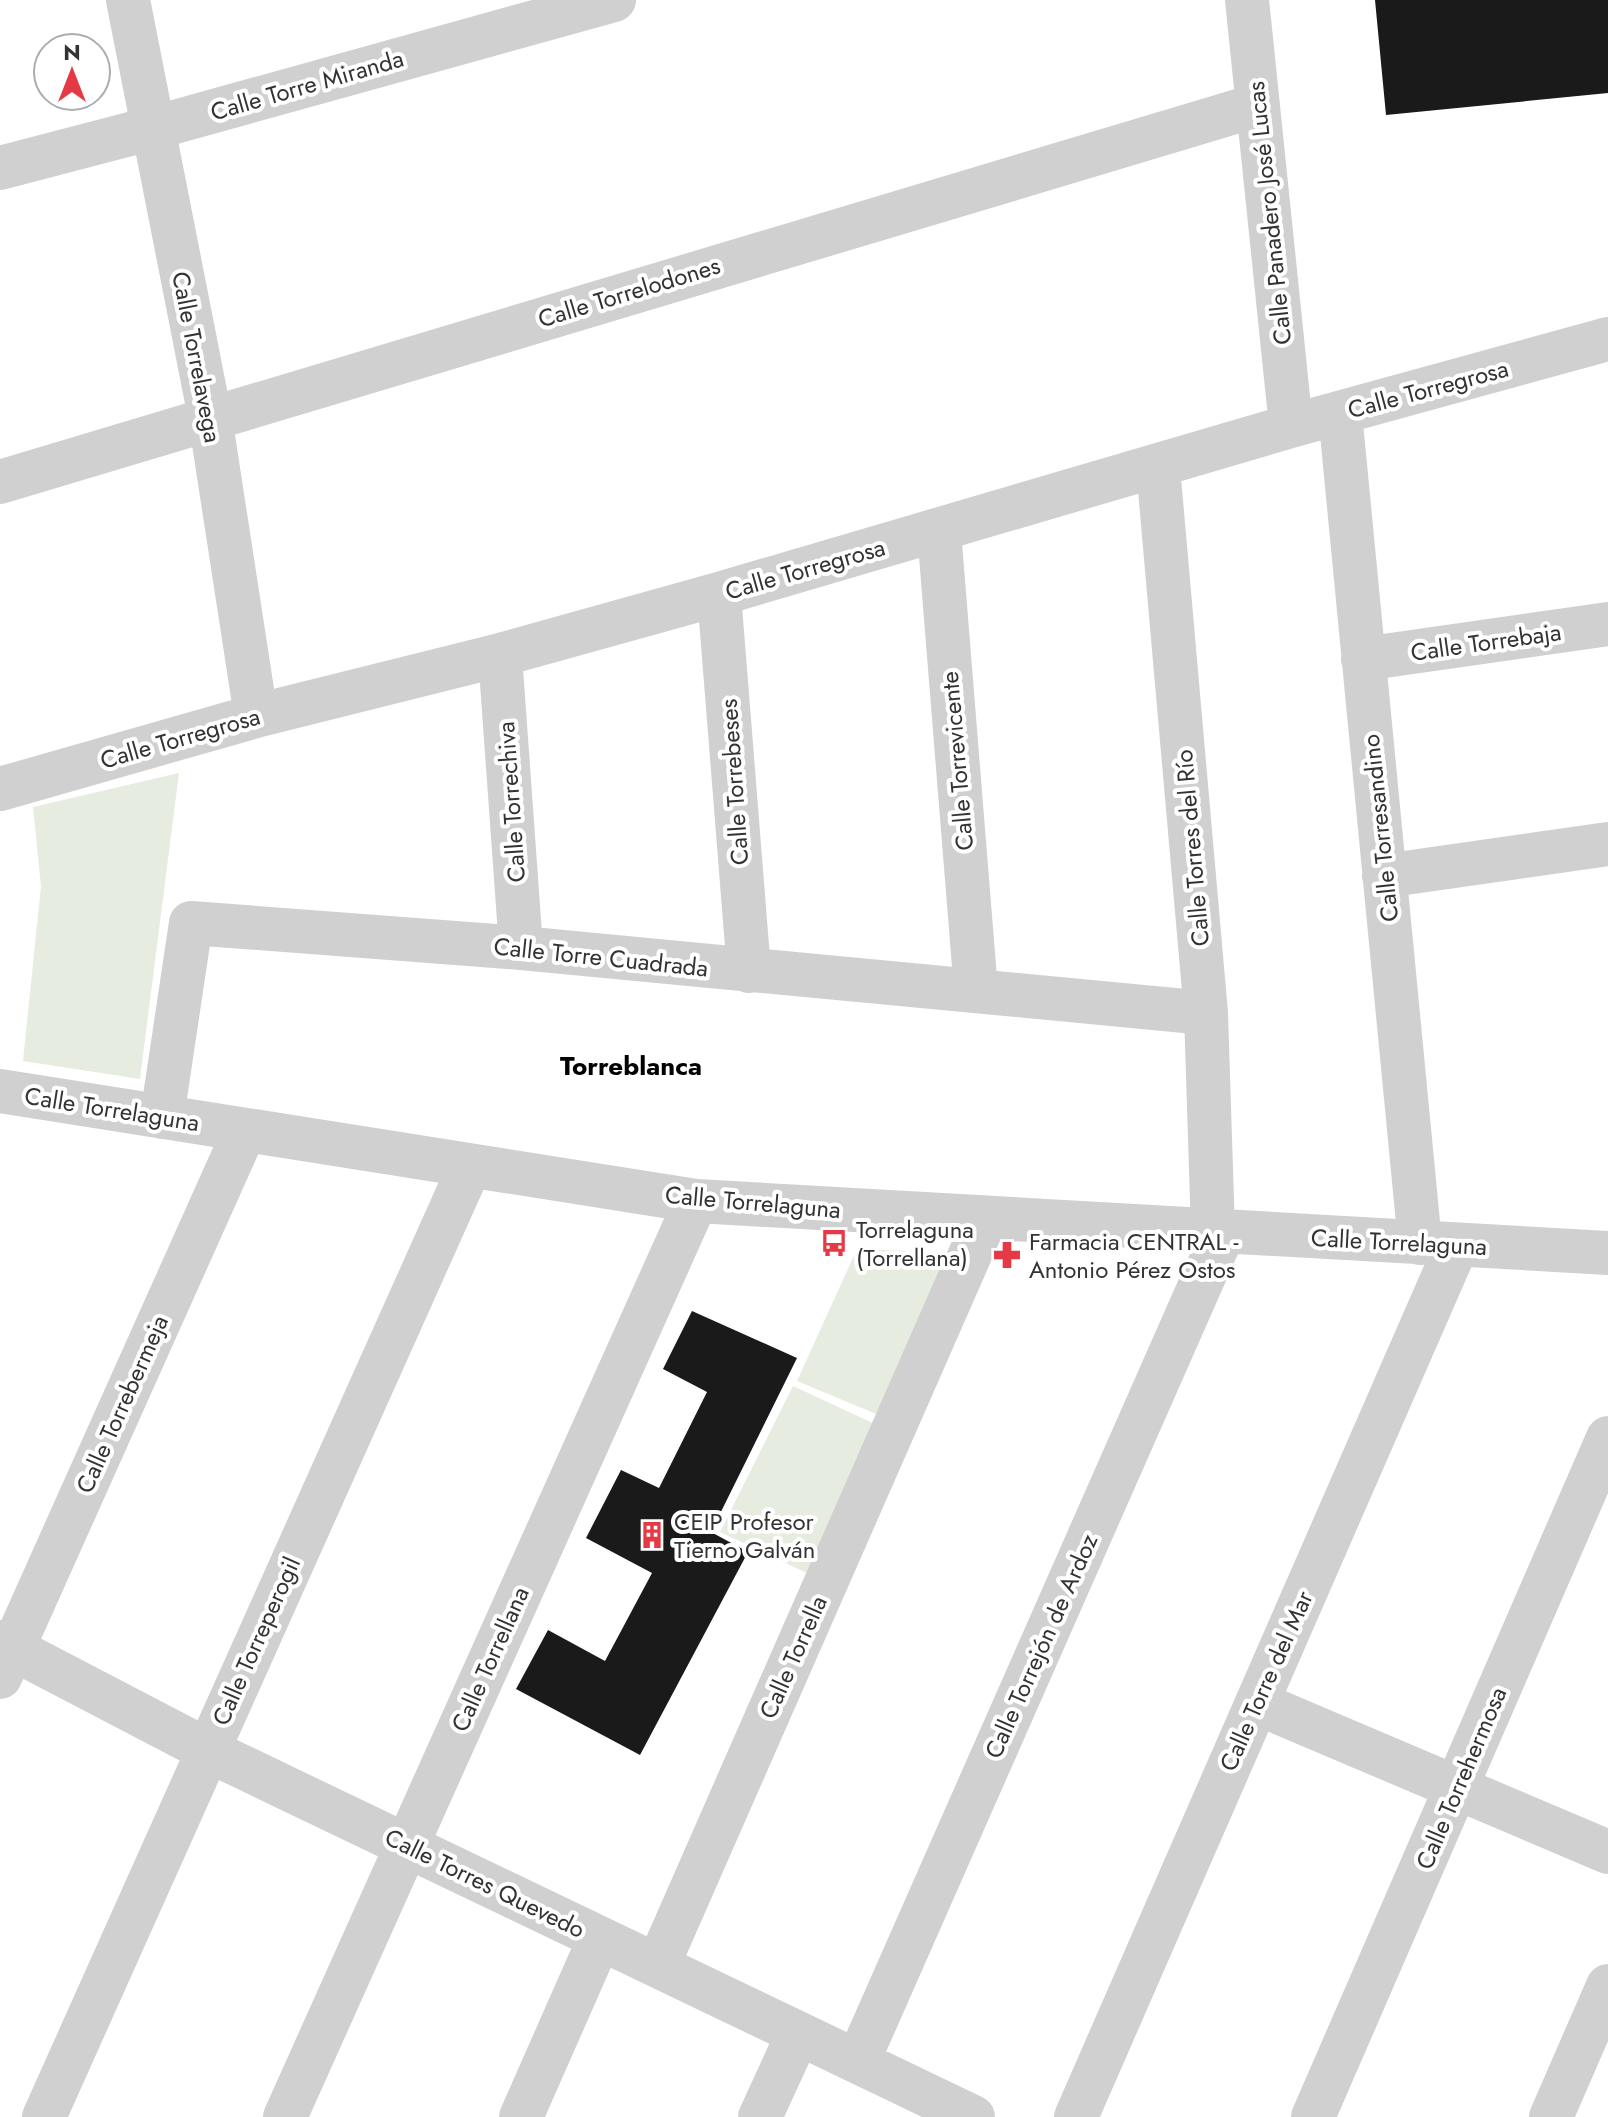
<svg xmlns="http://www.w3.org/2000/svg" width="1608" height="2117" font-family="Jost,sans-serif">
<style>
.green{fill:#e6ecdf}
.building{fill:#1a1a1a}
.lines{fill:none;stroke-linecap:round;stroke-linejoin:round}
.minor{stroke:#d0d0d0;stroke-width:44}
.labels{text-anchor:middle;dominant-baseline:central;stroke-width:8;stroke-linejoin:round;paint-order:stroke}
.street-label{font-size:24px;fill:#333;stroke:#fff}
.poi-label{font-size:24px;fill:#333;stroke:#fff;text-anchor:start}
.neighbourhood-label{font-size:26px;font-weight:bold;fill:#000;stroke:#fff}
</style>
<rect width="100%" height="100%" fill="#fff"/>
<!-- green -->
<path class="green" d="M179,773L140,1079L23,1061L41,886L33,807Z
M857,1249L955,1253L881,1416L797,1381Z
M793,1386L877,1425L811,1575L720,1532Z"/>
<!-- building -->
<path class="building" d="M1375,0H1608V93L1386,115Z
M692,1311L797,1358L711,1532L748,1552L640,1755L516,1689L548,1630L605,1661L652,1573L586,1538L621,1470L659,1488L707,1392L663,1369Z"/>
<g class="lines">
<!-- minor -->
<path class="minor" d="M128,0L210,417L256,716
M1247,0L1291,426
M0,168L153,128L614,0
M1340,413L1420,1243
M1158,467L1206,1013L1213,1231
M0,482L1258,105
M939,531L976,991
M719,594L749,971
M500,655L521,948
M1363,659L1608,624
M0,789L256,716L500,655L719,594L1291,426L1608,339
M1384,876L1608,844
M0,1091L696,1201L1608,1253
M162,1117L191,923L521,948L1206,1013
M0,1642L207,1750L973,2117
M0,1677L245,1130
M1257,1703L1608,1852
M658,1965L986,1218
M858,2061L1224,1231
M44,2117L470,1166
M285,2117L696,1201
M521,2117L599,1940
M760,2117L798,2034
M1076,2117L1457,1245
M1313,2117L1608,1438
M1551,2117L1608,1986"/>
</g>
<!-- icons -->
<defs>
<g id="bus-bare" transform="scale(2.16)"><path d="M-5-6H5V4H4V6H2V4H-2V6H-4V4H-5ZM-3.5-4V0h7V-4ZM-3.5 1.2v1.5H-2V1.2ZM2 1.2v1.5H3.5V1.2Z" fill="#e63946" stroke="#fff" stroke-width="2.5" paint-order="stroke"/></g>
<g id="pharmacy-bare" transform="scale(2.16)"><path d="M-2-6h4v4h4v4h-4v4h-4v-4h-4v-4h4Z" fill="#e63946" stroke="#fff" stroke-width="2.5" paint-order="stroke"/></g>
<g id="building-bare" transform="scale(2.16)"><path d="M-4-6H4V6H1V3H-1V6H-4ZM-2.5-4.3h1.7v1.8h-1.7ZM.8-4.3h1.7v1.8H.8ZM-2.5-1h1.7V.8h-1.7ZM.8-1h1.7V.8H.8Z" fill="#e63946" stroke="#fff" stroke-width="2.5" paint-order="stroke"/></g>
</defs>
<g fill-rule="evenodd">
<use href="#bus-bare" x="834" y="1243"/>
<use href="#pharmacy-bare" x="1007" y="1255"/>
<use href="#building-bare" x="652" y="1535"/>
</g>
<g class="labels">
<!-- street labels -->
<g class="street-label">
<text transform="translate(307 85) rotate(-16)">Calle Torre Miranda</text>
<text transform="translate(1269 213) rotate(-96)">Calle Panadero José Lucas</text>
<text transform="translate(629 292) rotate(-17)">Calle Torrelodones</text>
<text transform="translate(197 357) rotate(79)">Calle Torrelavega</text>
<text transform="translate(1428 389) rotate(-15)">Calle Torregrosa</text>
<text transform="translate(805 569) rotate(-16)">Calle Torregrosa</text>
<text transform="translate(1486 642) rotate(-8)">Calle Torrebaja</text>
<text transform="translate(180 738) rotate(-16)">Calle Torregrosa</text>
<text transform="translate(957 761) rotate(-95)">Calle Torrevicente</text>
<text transform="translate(734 782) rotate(-94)">Calle Torrebeses</text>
<text transform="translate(511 802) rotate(-94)">Calle Torrechiva</text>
<text transform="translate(1380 828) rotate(-96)">Calle Torresandino</text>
<text transform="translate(1192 848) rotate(-95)">Calle Torres del Río</text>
<text transform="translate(601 957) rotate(6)">Calle Torre Cuadrada</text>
<text transform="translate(112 1109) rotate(9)">Calle Torrelaguna</text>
<text transform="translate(753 1202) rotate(5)">Calle Torrelaguna</text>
<text transform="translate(1399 1242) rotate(3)">Calle Torrelaguna</text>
<text transform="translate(122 1404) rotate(-66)">Calle Torrebermeja</text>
<text transform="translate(256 1641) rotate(-66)">Calle Torreperogil</text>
<text transform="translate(1041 1646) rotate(-66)">Calle Torrejón de Ardoz</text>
<text transform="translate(793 1657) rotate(-66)">Calle Torrella</text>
<text transform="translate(490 1659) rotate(-66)">Calle Torrellana</text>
<text transform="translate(1266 1681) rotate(-66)">Calle Torre del Mar</text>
<text transform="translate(1461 1778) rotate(-67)">Calle Torrehermosa</text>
<text transform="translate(485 1883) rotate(26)">Calle Torres Quevedo</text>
</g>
<!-- poi labels -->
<g class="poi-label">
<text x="856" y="1229">Torrelaguna<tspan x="856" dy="28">(Torrellana)</tspan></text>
<text x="1029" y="1241">Farmacia CENTRAL -<tspan x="1029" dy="28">Antonio Pérez Ostos</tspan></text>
<text x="674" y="1521">CEIP Profesor<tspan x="674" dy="28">Tierno Galván</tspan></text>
</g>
<!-- neighbourhood labels -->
<g class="neighbourhood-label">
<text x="631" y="1066">Torreblanca</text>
</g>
</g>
<!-- north arrow -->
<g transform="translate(72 72)"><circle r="38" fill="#ffffff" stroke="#adadad" stroke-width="2"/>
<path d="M0-6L14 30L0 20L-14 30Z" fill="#e63946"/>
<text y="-12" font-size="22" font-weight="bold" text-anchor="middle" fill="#333333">N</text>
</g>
</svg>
